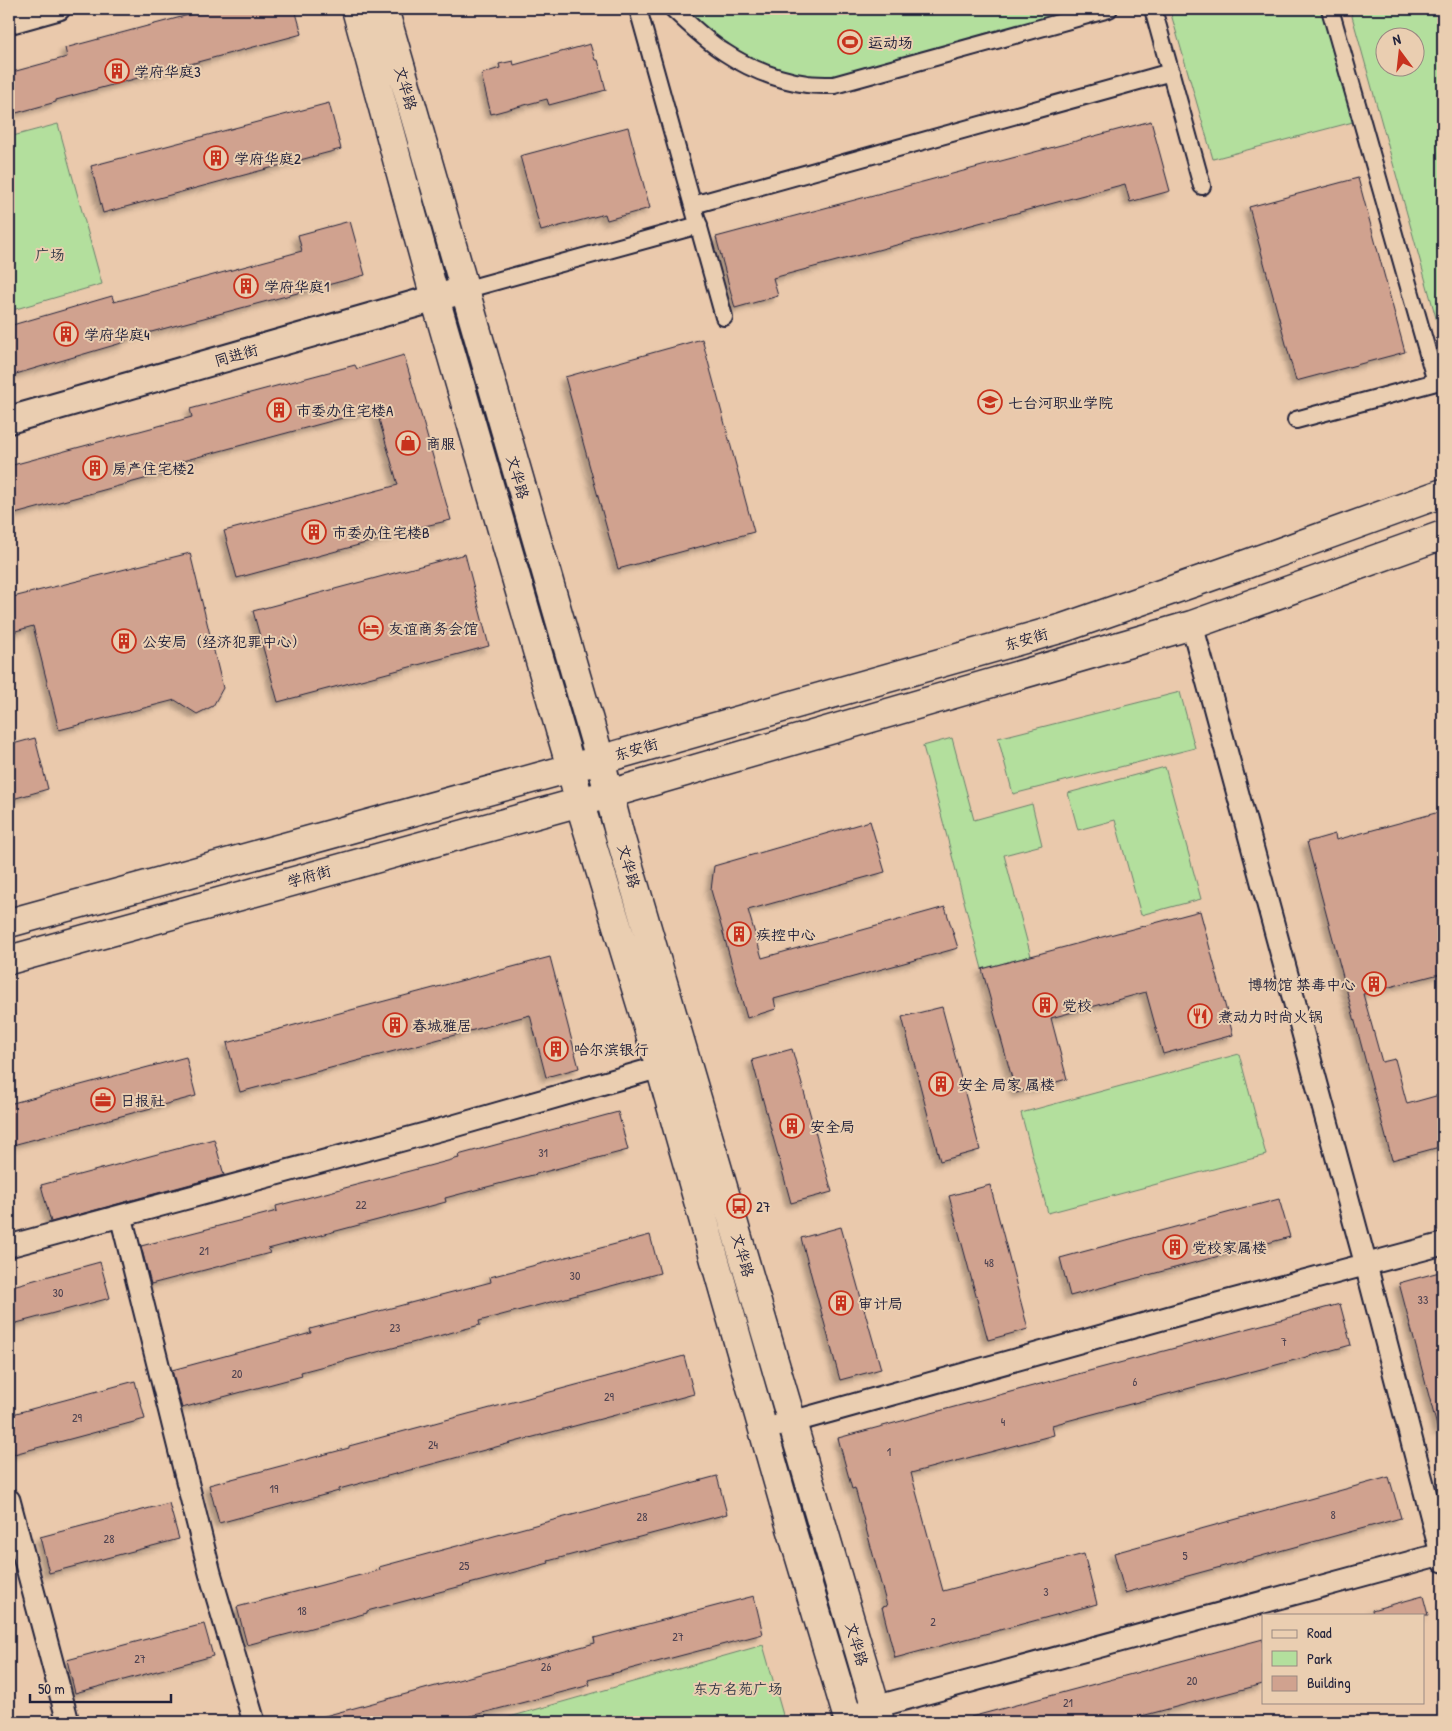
<svg xmlns="http://www.w3.org/2000/svg" width="1452" height="1731" font-family="'Patrick Hand','LXGW WenKai TC',sans-serif">
<style>
.green{fill:#b3df9d;stroke:#6a806c;fill-rule:evenodd}
.building{fill:#d0a28f;stroke:#22223b;filter:url(#shadow)}
.lines{fill:none;stroke-linecap:round;stroke-linejoin:round}
.pedestrian-casing{stroke:#22223b;stroke-width:20}
.minor-casing{stroke:#22223b;stroke-width:25}
.tertiary-casing{stroke:#22223b;stroke-width:30}
.primary-casing{stroke:#22223b;stroke-width:31}
.pedestrian{stroke:#eaceb1;stroke-width:16}
.minor{stroke:#eaceb1;stroke-width:21}
.tertiary{stroke:#eaceb1;stroke-width:26}
.primary{stroke:#eaceb1;stroke-width:28}
.labels{text-anchor:middle;dominant-baseline:central;stroke-width:4;stroke-linejoin:round;paint-order:stroke}
.number-label{font-size:12px;fill:#4e4250}
.poi-label{font-size:15px;fill:#22223b;stroke:#eaceb1;text-anchor:start}
.street-label{font-size:15px;fill:#22223b;stroke:#eaceb1}
.park-label{font-size:15px;fill:#383e4a;stroke:#eaceb1}
</style>
<defs>
<filter id="shadow"><feDropShadow dx="-4.5" dy="4.5" stdDeviation="2.5" flood-color="#0004"/></filter>
</defs>
<rect width="100%" height="100%" fill="#eac9ac"/>
<filter id="ink" filterUnits="userSpaceOnUse"><feTurbulence type="fractalNoise" baseFrequency=".02" numOctaves="2"/><feDisplacementMap in="SourceGraphic" scale="10" xChannelSelector="R" yChannelSelector="G"/><feConvolveMatrix kernelMatrix="1 2 1 2 8 2 1 2 1" color-interpolation-filters="sRGB"/></filter>
<g filter="url(#ink)">
<!-- green -->
<path class="green" d="M673,9H1109L834,85L749,65Z
M1192,9H1321L1353,122L1213,159L1171,14Z
M1350,9H1443V343ZM1384,38H1414V68H1384Z
M58,124L102,284L9,311V137Z
M1180,692L1195,748L1013,794L998,738Z
M952,738L974,820L1032,804L1042,845L1004,855L1031,956L982,969L923,746Z
M1165,767L1201,899L1141,915L1115,820L1078,830L1068,793Z
M1239,1054L1266,1155L1048,1213L1021,1113Z
M763,1645L785,1722H492Z"/>
<!-- building -->
<path class="building" d="M211,9H295L302,34L56,100V102L9,115V73L67,57L65,48Z
M590,44L595,60H598L606,90L549,105L547,99L491,114L481,74L500,68L499,64L513,61L514,65Z
M329,103L341,149L103,213L91,166Z
M1151,121L1170,191L1130,202L1125,184L773,278L778,296L735,308L716,237Z
M628,127L650,208L607,220L605,214L541,231L520,156Z
M1358,178L1405,352L1296,381L1249,207Z
M350,221L365,275L125,339V342L9,376V326L112,296L114,302L302,251L298,235Z
M702,339L754,532L618,569L565,377Z
M404,355L451,520L403,531V533L237,578L224,531L398,485L376,409L179,462L181,469L15,514L9,490V466L192,417L190,409L355,365L357,369Z
M190,553L223,688L213,706L197,714L175,700L59,730L33,626L9,633V598Z
M465,554L489,646L278,702L253,611Z
M35,738L48,789L9,800V745Z
M1443,811V973L1363,994L1382,1062L1395,1059L1407,1104L1443,1094V1146L1392,1160L1307,842L1335,834L1336,840Z
M870,821L885,872L748,910L762,958L945,907L958,948L774,999L776,1009L747,1018L711,890L714,866Z
M1200,911L1233,1035L1163,1054L1146,992L1051,1018L1067,1079L1016,1093L982,969Z
M550,957L579,1068L546,1077L530,1015L240,1092L227,1043Z
M942,1007L980,1150L940,1161L902,1017Z
M792,1049L832,1192L791,1203L752,1060Z
M186,1057L196,1096L9,1146V1104Z
M618,1112L628,1150L445,1198L446,1202L268,1249L270,1253L151,1284L141,1246L277,1211L276,1206L459,1158L458,1155Z
M214,1139L224,1175L51,1222L41,1185Z
M990,1185L1028,1329L988,1340L949,1196Z
M1279,1199L1290,1237L1070,1296L1060,1258Z
M841,1227L881,1369L840,1380L801,1238Z
M650,1235L660,1273L479,1321L480,1325L301,1372L302,1376L182,1408L172,1370L311,1333L310,1329L491,1282L490,1277Z
M100,1262L110,1298L9,1325V1287Z
M1443,1271V1429L1438,1430L1399,1283Z
M1340,1304L1351,1345L1052,1425L1054,1435L911,1473L943,1591L1084,1554L1097,1604L895,1658L882,1607L887,1606L855,1488L852,1489L838,1438Z
M684,1356L694,1394L339,1489V1491L219,1523L209,1485L349,1448V1446Z
M135,1381L145,1419L14,1454L9,1433V1415Z
M717,1476L727,1514L548,1561L549,1563L367,1611V1613L247,1645L237,1607L380,1570L379,1567Z
M1389,1477L1401,1518L1125,1593L1114,1553Z
M169,1503L179,1539L49,1573L40,1537Z
M754,1596L763,1634L588,1680L590,1685L448,1722H322L321,1717L595,1643L594,1638Z
M1423,1596L1428,1615H1373L1372,1610Z
M204,1624L213,1656L75,1693L67,1660Z
M1263,1639V1684L1119,1722H972L971,1717Z"/>
<g class="lines">
<!-- pedestrian casing -->
<g class="pedestrian-casing">
<path id="pedestrian" d="M638,9L724,317
M673,9C689,24 705,40 724,52C748,68 778,80 807,84C816,85 825,85 834,85L1109,9
M1153,9L1202,186
M693,205L1171,72
M464,290L699,225
M1296,420L1436,382L1330,9"/>
</g>
<!-- minor casing -->
<g class="minor-casing">
<path id="minor" d="M9,23L59,9
M1192,625L1366,1265L1443,1561
M121,1216L210,1573L254,1722
M9,1246L454,1126L660,1067
M763,1430L1202,1308L1443,1244
M9,1500L68,1722
M847,1717L875,1707L1441,1554"/>
</g>
<!-- tertiary casing -->
<g class="tertiary-casing">
<path id="tertiary" d="M9,420L464,290"/>
</g>
<!-- primary casing -->
<g class="primary-casing">
<path id="primary" d="M356,9L435,298L571,768L579,801L660,1067L791,1528L849,1722
M384,9L600,759L620,836L880,1722
M9,923L571,768L1063,628L1244,565L1443,493
M9,960L609,794L1192,625L1443,535"/>
</g>
<!-- pedestrian -->
<use href="#pedestrian" class="pedestrian"/>
<!-- minor -->
<use href="#minor" class="minor"/>
<!-- tertiary -->
<use href="#tertiary" class="tertiary"/>
<!-- primary -->
<use href="#primary" class="primary"/>
</g>
</g>
<!-- icons -->
<defs>
<g id="stadium-ring" transform="scale(1.25)"><circle r="9.5" fill="#eaceb1" stroke="#c8321e" stroke-width="1.5"/><path d="M0-5a6.5 5 0 1 0 0 10a6.5 5 0 1 0 0-10ZM-3.5-1.8h7v3.6h-7Z" fill="#c8321e"/></g>
<g id="building-ring" transform="scale(1.25)"><circle r="9.5" fill="#eaceb1" stroke="#c8321e" stroke-width="1.5"/><path d="M-4-6H4V6H1V3H-1V6H-4ZM-2.5-4.3h1.7v1.8h-1.7ZM.8-4.3h1.7v1.8H.8ZM-2.5-1h1.7V.8h-1.7ZM.8-1h1.7V.8H.8Z" fill="#c8321e"/></g>
<g id="university-ring" transform="scale(1.25)"><circle r="9.5" fill="#eaceb1" stroke="#c8321e" stroke-width="1.5"/><path d="M0-5L7-2L0 1L-7-2ZM-4 1L0 2.5L4 1V4Q0 6-4 4Z" fill="#c8321e"/></g>
<g id="shop-ring" transform="scale(1.25)"><circle r="9.5" fill="#eaceb1" stroke="#c8321e" stroke-width="1.5"/><path d="M-5-2.5h2.3a2.7 3.5 0 0 1 5.4 0H5L5.5 6h-11ZM-1.5-2.5h3a1.5 2.3 0 0 0-3 0Z" fill="#c8321e"/></g>
<g id="hotel-ring" transform="scale(1.25)"><circle r="9.5" fill="#eaceb1" stroke="#c8321e" stroke-width="1.5"/><path d="M-6-4.5h1.5V1H6V5H4.5V3h-9V5H-6ZM-4 0a1.8 1.8 0 1 1 3.6 0ZM.5 0V-2.5h3Q6-2.5 6 0Z" fill="#c8321e"/></g>
<g id="restaurant-ring" transform="scale(1.25)"><circle r="9.5" fill="#eaceb1" stroke="#c8321e" stroke-width="1.5"/><path d="M-5-6h1v4h1v-4h1v4h1v-4h1v5L-1.5 .5V6h-2V.5L-5-1ZM5-6V6H3V1.5H1.5Q1.5-4 5-6Z" fill="#c8321e"/></g>
<g id="office-ring" transform="scale(1.25)"><circle r="9.5" fill="#eaceb1" stroke="#c8321e" stroke-width="1.5"/><path d="M-6-3h4V-5.5h4V-3h4V5H-6ZM-1-4.5V-3h2v-1.5ZM-6 0V1H6V0Z" fill="#c8321e"/></g>
<g id="bus-ring" transform="scale(1.25)"><circle r="9.5" fill="#eaceb1" stroke="#c8321e" stroke-width="1.5"/><path d="M-5-6H5V4H4V6H2V4H-2V6H-4V4H-5ZM-3.5-4V0h7V-4ZM-3.5 1.2v1.5H-2V1.2ZM2 1.2v1.5H3.5V1.2Z" fill="#c8321e"/></g>
</defs>
<g fill-rule="evenodd">
<use href="#stadium-ring" x="850" y="42"/>
<use href="#building-ring" x="117" y="71"/>
<use href="#building-ring" x="216" y="158"/>
<use href="#building-ring" x="246" y="286"/>
<use href="#building-ring" x="66" y="334"/>
<use href="#university-ring" x="990" y="402"/>
<use href="#building-ring" x="279" y="410"/>
<use href="#shop-ring" x="408" y="443"/>
<use href="#building-ring" x="95" y="468"/>
<use href="#building-ring" x="314" y="532"/>
<use href="#hotel-ring" x="371" y="628"/>
<use href="#building-ring" x="124" y="641"/>
<use href="#building-ring" x="739" y="934"/>
<use href="#building-ring" x="1374" y="984"/>
<use href="#building-ring" x="1045" y="1005"/>
<use href="#restaurant-ring" x="1200" y="1016"/>
<use href="#building-ring" x="395" y="1025"/>
<use href="#building-ring" x="556" y="1049"/>
<use href="#building-ring" x="941" y="1084"/>
<use href="#office-ring" x="103" y="1100"/>
<use href="#building-ring" x="792" y="1126"/>
<use href="#bus-ring" x="739" y="1206"/>
<use href="#building-ring" x="1175" y="1247"/>
<use href="#building-ring" x="841" y="1303"/>
</g>
<g class="labels">
<!-- number labels -->
<g class="number-label">
<text x="543" y="1152">31</text>
<text x="361" y="1204">22</text>
<text x="204" y="1250">21</text>
<text x="989" y="1262">48</text>
<text x="575" y="1275">30</text>
<text x="58" y="1292">30</text>
<text x="1423" y="1299">33</text>
<text x="395" y="1327">23</text>
<text x="1284" y="1341">7</text>
<text x="237" y="1373">20</text>
<text x="1135" y="1381">6</text>
<text x="609" y="1396">29</text>
<text x="77" y="1417">29</text>
<text x="1003" y="1421">4</text>
<text x="433" y="1444">24</text>
<text x="889" y="1451">1</text>
<text x="274" y="1488">19</text>
<text x="1333" y="1514">8</text>
<text x="642" y="1516">28</text>
<text x="109" y="1538">28</text>
<text x="1185" y="1555">5</text>
<text x="464" y="1565">25</text>
<text x="1046" y="1591">3</text>
<text x="302" y="1610">18</text>
<text x="933" y="1621">2</text>
<text x="678" y="1636">27</text>
<text x="140" y="1658">27</text>
<text x="546" y="1666">26</text>
<text x="1192" y="1680">20</text>
<text x="1068" y="1702">21</text>
</g>
<!-- poi labels -->
<g class="poi-label">
<text x="868" y="42">运动场</text>
<text x="134" y="71">学府华庭3</text>
<text x="234" y="158">学府华庭2</text>
<text x="264" y="286">学府华庭1</text>
<text x="84" y="334">学府华庭4</text>
<text x="1008" y="402">七台河职业学院</text>
<text x="296" y="410">市委办住宅楼A</text>
<text x="426" y="443">商服</text>
<text x="112" y="468">房产住宅楼2</text>
<text x="332" y="532">市委办住宅楼B</text>
<text x="388" y="628">友谊商务会馆</text>
<text x="142" y="641">公安局（经济犯罪中心）</text>
<text x="756" y="934">疾控中心</text>
<text x="1356" y="984" text-anchor="end">博物馆 禁毒中心</text>
<text x="1062" y="1005">党校</text>
<text x="1218" y="1016">煮动力时尚火锅</text>
<text x="412" y="1025">春城雅居</text>
<text x="574" y="1049">哈尔滨银行</text>
<text x="958" y="1084">安全 局家 属楼</text>
<text x="120" y="1100">日报社</text>
<text x="810" y="1126">安全局</text>
<text x="756" y="1206">27</text>
<text x="1192" y="1247">党校家属楼</text>
<text x="858" y="1303">审计局</text>
</g>
<!-- street labels -->
<g class="street-label">
<text transform="translate(406 88) rotate(74)">文华路</text>
<text transform="translate(236 355) rotate(-16)">同进街</text>
<text transform="translate(518 477) rotate(74)">文华路</text>
<text transform="translate(1026 639) rotate(-16)">东安街</text>
<text transform="translate(636 749) rotate(-16)">东安街</text>
<text transform="translate(629 866) rotate(74)">文华路</text>
<text transform="translate(309 876) rotate(-16)">学府街</text>
<text transform="translate(743 1255) rotate(74)">文华路</text>
<text transform="translate(857 1644) rotate(74)">文华路</text>
</g>
<!-- park labels -->
<g class="park-label">
<text x="50" y="254">广场</text>
<text x="738" y="1688">东方名苑广场</text>
</g>
</g>
<!-- margin -->
<rect width="1452" height="1731" fill="none" stroke="#eaceb1" stroke-width="30"/>
<rect x="15" y="15" width="1422" height="1701" fill="none" stroke="#22223b" stroke-width="2" filter="url(#ink)"/>
<!-- legend -->
<rect x="1262" y="1614" width="162" height="90" fill="#eaceb1" stroke="#9a8982"/>
<rect x="1272" y="1630" width="25" height="8" fill="#eaceb1" stroke="#9a8982"/>
<text x="1307" y="1638" font-size="15" fill="#22223b">Road</text>
<rect x="1272" y="1651" width="25" height="15" fill="#b3df9d" stroke="#9a8982"/>
<text x="1307" y="1664" font-size="15" fill="#22223b">Park</text>
<rect x="1272" y="1676" width="25" height="15" fill="#d0a28f" stroke="#9a8982"/>
<text x="1307" y="1688" font-size="15" fill="#22223b">Building</text>
<!-- north arrow -->
<g transform="translate(1400 52) rotate(345)"><circle r="24" fill="#eaceb1" stroke="#9a8982"/>
<path d="M0-4L9 19L0 12L-9 19Z" fill="#c8321e"/>
<text y="-8" font-size="14" font-weight="bold" text-anchor="middle" fill="#22223b">N</text>
</g>
<!-- scale -->
<path d="M30 1694v8h141v-8" fill="none" stroke="#22223b" stroke-width="2.5"/>
<text x="38" y="1694" font-size="15" fill="#22223b" stroke="#eaceb1" stroke-width="4" paint-order="stroke">50 m</text>
</svg>
